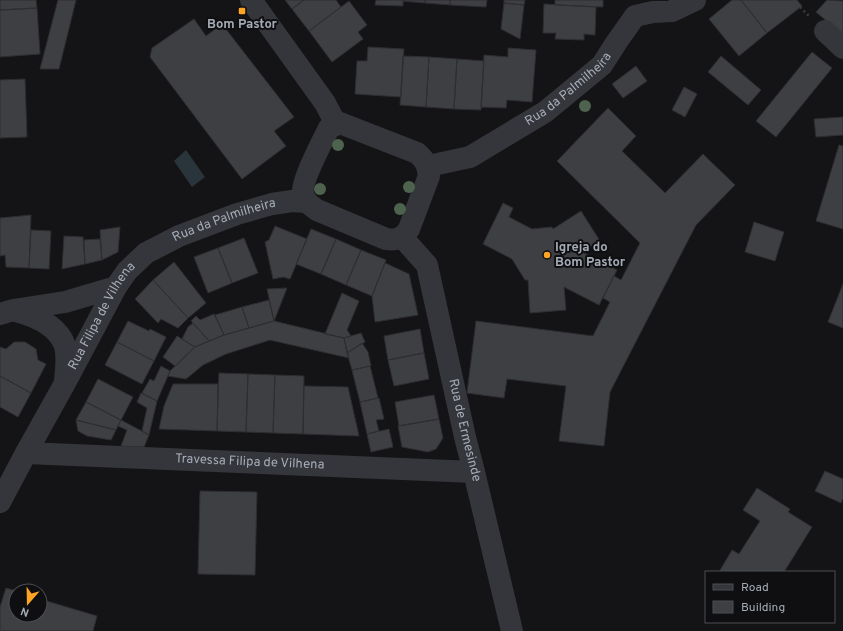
<svg xmlns="http://www.w3.org/2000/svg" width="843" height="631" font-family="Overpass,sans-serif">
<style>
.water{fill:#29343b}
.building{fill:#3e3f43;stroke:#2e2e32}
.lines{fill:none;stroke-linecap:round;stroke-linejoin:round}
.path{stroke:#3b3d42;stroke-width:2.5;stroke-dasharray:2 3;stroke-linecap:butt}
.minor{stroke:#35363b;stroke-width:22}
.tree{fill:#4d634d}
.poi-dot{fill:#fea624;stroke:#0f0f11;stroke-width:1.5}
.labels{text-anchor:middle;dominant-baseline:central;stroke-width:4;stroke-linejoin:round;paint-order:stroke}
.poi-label{font-size:13px;font-weight:bold;fill:#a5acb7;stroke:#0f0f11}
.street-label{font-size:13px;fill:#a5acb7;stroke:#0f0f11}
</style>
<rect width="100%" height="100%" fill="#141416"/>
<!-- water -->
<path class="water" d="M186,150L205,177L192,187L174,161Z"/>
<!-- building -->
<path class="building" d="M0,0H36L37,8L0,10Z
M58,0H76L59,69H40Z
M285,0H304L292,9Z
M304,0H336L341,7L309,31L292,9Z
M376,0H403V6L375,5Z
M403,0H425V3L403,1Z
M425,0H450V5L425,3Z
M450,0H487L486,7L450,5Z
M504,0H525L524,5L504,3Z
M555,0H603V7L555,5Z
M732,0H741L767,33L739,56L709,19Z
M741,0H797L802,6L767,33Z
M827,0L843,1V35L816,12Z
M349,1L367,25L358,32L363,39L332,62L309,31Z
M504,3L524,5L520,39L501,29Z
M544,4L596,7L595,35L584,34V40L555,39L556,33H543Z
M37,8L40,54L0,57V10Z
M194,19L206,36L222,24L294,117L274,131L286,146L242,179L150,57L152,48Z
M368,47L404,49L401,97L355,94L357,61H367Z
M508,48L536,50L532,102L507,100L506,108L481,107L484,55L508,57Z
M812,52L832,68L776,137L756,121Z
M403,56L429,57L426,107L400,105Z
M721,56L761,90L748,105L708,72Z
M429,57L457,59L454,109L426,107Z
M457,59L484,61L481,110L454,109Z
M636,66L647,81L623,98L612,84Z
M25,79L27,137L0,138V80Z
M684,87L697,94L685,117L672,110Z
M608,108L636,136L622,151L665,193L703,154L735,185L696,225L610,392L604,446L559,441L566,386L507,379L504,398L467,393L476,321L593,336L610,302L603,298L614,276L621,280L640,243L557,161Z
M843,117V135L816,137L814,119Z
M839,145L843,146V229L816,221Z
M503,203L513,208L509,217L532,229L552,227L553,229L581,211L600,241L582,252L617,270L599,305L564,287L566,310L530,313L528,280H525L512,259L483,244Z
M31,215L29,268L6,267L5,255L0,256V218Z
M754,222L784,232L775,261L745,252Z
M275,226L307,239L290,279L283,277L273,279L265,242L269,240Z
M120,227L118,252L102,260L100,230Z
M311,229L336,239L321,274L296,264Z
M31,230L51,231L49,269L29,268Z
M64,236L83,237L85,264L62,269Z
M244,238L258,273L232,283L218,248Z
M100,239L102,260L85,264L84,240Z
M336,239L361,250L346,285L321,274Z
M218,248L232,283L208,293L194,257Z
M361,250L386,260L372,296L346,285Z
M174,262L206,303L188,318L153,280Z
M385,263L409,274L418,315L375,322L372,296Z
M153,280L188,318L178,328L161,319L158,323L135,299Z
M843,284V328L828,322Z
M287,288L274,321L267,289Z
M342,293L359,301L347,330L351,336L344,338L325,334Z
M269,300L274,321L249,328L242,307Z
M242,307L249,328L224,335L215,315Z
M214,314L224,335L209,341L191,321L196,316L200,320Z
M128,321L149,331L150,329L166,337L154,361L117,342Z
M274,321L344,338L349,358L270,340L226,354L203,365L186,379L168,376L170,371L195,347L224,335Z
M193,323L209,341L195,347L182,339L188,327Z
M420,329L424,353L388,360L384,336Z
M361,333L365,342L347,353L344,338Z
M177,336L195,347L175,366L163,357Z
M14,342H25L36,349L38,360L46,364L31,393L0,376V347L6,349Z
M117,342L154,361L142,384L105,365Z
M362,343L368,352L371,366L352,370L347,353Z
M424,353L429,379L394,386L388,360Z
M161,366L170,371L157,401L142,393L150,379L154,381Z
M370,366L378,398L360,402L352,370Z
M219,373L248,374L246,432L217,431Z
M248,374L275,375L273,433L246,432Z
M275,375L304,376L303,434L273,433Z
M0,376L31,393L18,417L0,407Z
M98,379L133,397L121,420L86,402Z
M173,384H218L217,431L159,429L164,406Z
M304,386L348,387L359,436L303,434Z
M141,393L157,401L149,435L142,431L147,408L137,402Z
M434,395L439,419L399,426L395,402Z
M379,398L384,419L376,420L379,431L367,434L360,402Z
M86,402L121,420L116,430L76,420Z
M439,419L443,438L436,449L428,452L402,447L398,426Z
M76,420L116,430L111,440L87,436L78,431Z
M121,420L149,435L144,447L121,446L127,430L118,426Z
M389,429L393,447L371,452L367,434Z
M825,471L843,479V498L841,503L815,491Z
M757,488L790,509L788,512L812,527L784,572H719L732,550L739,554L760,521L743,510Z
M200,491L257,492L255,575L198,574Z
M6,588L16,591V615H40V599L97,616L93,631H0V607Z"/>
<g class="lines">
<!-- path -->
<path class="path" d="M793,0L810,17"/>
<!-- minor -->
<g class="minor">
<path d="M251,0L325,103L336,124"/>
<path d="M825,31L843,48"/>
<path d="M340,123L417,153C425,160 428,165 429,176L409,229C403,238 397,241 386,239L317,210C311,206 304,201 303,193C301,182 323,140 329,128Z"/>
<path id="s1" d="M428,170L433,165L470,157L545,112L602,65L616,43L635,16L653,12L672,11L695,0"/>
<path id="s2" d="M402,237L427,265L465,437L474,472L512,631"/>
<path d="M16,311C35,316 58,325 65,346C68,357 66,369 65,380"/>
<path d="M0,314L13,310L65,302L116,287"/>
<path id="s3" d="M26,453L474,472"/>
<path id="s4" d="M0,502L26,453L65,383L116,287L127,271L146,253L179,236L237,214L272,204L292,201L307,202"/>
</g>
</g>
<!-- trees -->
<g class="tree">
<circle cx="585" cy="106" r="6"/>
<circle cx="338" cy="145" r="6"/>
<circle cx="409" cy="187" r="6"/>
<circle cx="320" cy="189" r="6"/>
<circle cx="400" cy="209" r="6"/>
</g>
<!-- markers -->
<g class="poi-dot">
<rect x="238" y="7" width="8" height="8" rx="2"/>
<circle cx="547" cy="255" r="4"/>
</g>
<g class="labels">
<!-- poi labels -->
<g class="poi-label">
<text x="242" y="25">Bom Pastor</text>
<text x="555" y="248" text-anchor="start">Igreja do<tspan x="555" dy="15">Bom Pastor</tspan></text>
</g>
<!-- street labels -->
<g class="street-label">
<text stroke="none"><textPath href="#s1" startOffset="165">Rua da Palmilheira</textPath></text>
<text stroke="none"><textPath href="#s4" startOffset="375">Rua da Palmilheira</textPath></text>
<text stroke="none"><textPath href="#s4" startOffset="212">Rua Filipa de Vilhena</textPath></text>
<text stroke="none"><textPath href="#s2" startOffset="207">Rua de Ermesinde</textPath></text>
<text stroke="none"><textPath href="#s3" startOffset="224">Travessa Filipa de Vilhena</textPath></text>
</g>
</g>
<!-- legend -->
<rect x="705" y="571" width="130" height="52" fill="#0f0f11" stroke="#4b4e53"/>
<rect x="713" y="584" width="20" height="6" fill="#35363b" stroke="#4b4e53"/>
<text x="741" y="591" font-size="12" fill="#a5acb7">Road</text>
<rect x="713" y="601" width="20" height="12" fill="#3e3f43" stroke="#4b4e53"/>
<text x="741" y="611" font-size="12" fill="#a5acb7">Building</text>
<!-- north arrow -->
<g transform="translate(28 603) rotate(200)"><circle r="19" fill="#0f0f11" stroke="#4b4e53"/>
<path d="M0-3L7 15L0 10L-7 15Z" fill="#fea624"/>
<text y="-6" font-size="11" font-weight="bold" text-anchor="middle" fill="#a5acb7">N</text>
</g>
</svg>
